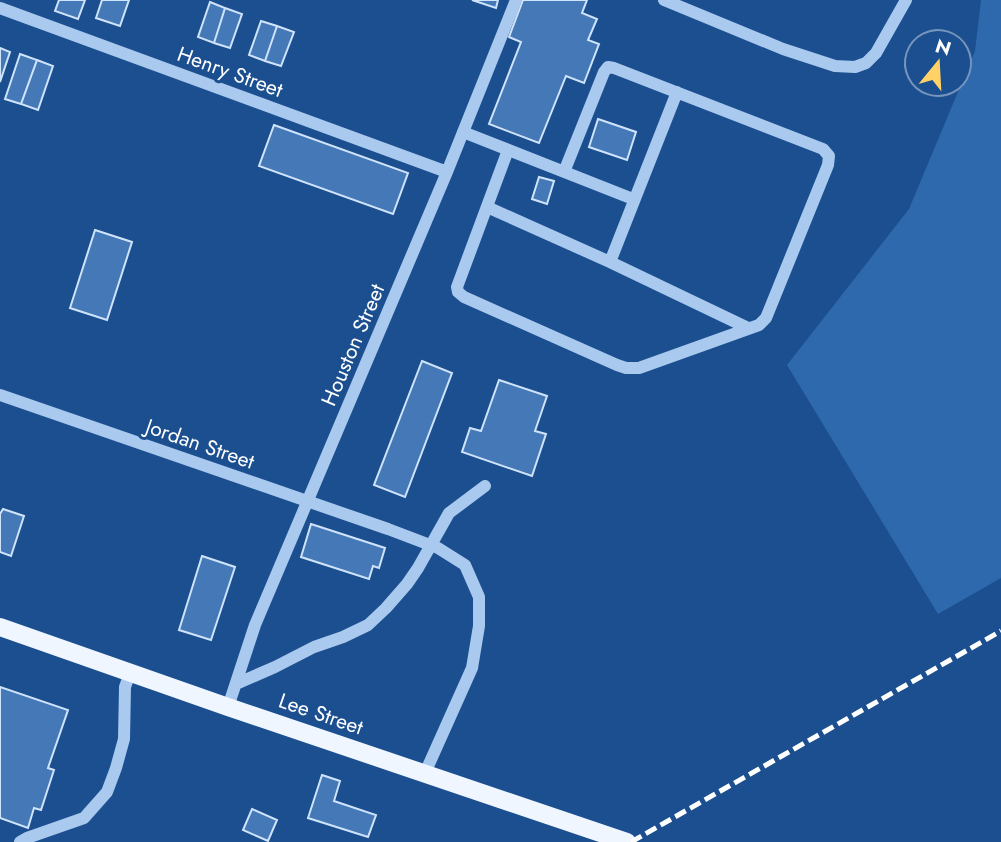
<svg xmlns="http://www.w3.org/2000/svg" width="1001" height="842" font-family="Jost,sans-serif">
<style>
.green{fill:#2e69ad}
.building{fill:#4478b7;stroke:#cfe3fa;stroke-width:2}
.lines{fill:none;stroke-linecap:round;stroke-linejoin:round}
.minor{stroke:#a9c9ee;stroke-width:12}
.major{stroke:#f0f6ff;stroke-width:18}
.rail{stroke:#fff;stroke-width:5;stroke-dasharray:12 5;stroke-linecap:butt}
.labels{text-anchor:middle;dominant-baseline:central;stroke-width:6;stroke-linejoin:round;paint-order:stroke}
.street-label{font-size:21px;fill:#fff;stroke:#1b4f8f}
</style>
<rect width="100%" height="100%" fill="#1b4f8f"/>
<!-- green -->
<path class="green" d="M981,0H1001V578L938,614L787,365L909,209L975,51Z"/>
<!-- building -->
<path class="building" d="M59,0H85L78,19L55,11Z
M102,0H129L120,26L96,18Z
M472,0H498L496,8Z
M523,0H587L582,13L597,19L588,40L599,44L584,83L566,76L539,143L489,124L521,42L509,37Z
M210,2L225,8L214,43L198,37Z
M225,8L242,14L230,48L214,43Z
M261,21L277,26L265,61L249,55Z
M277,26L294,32L281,66L265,61Z
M0,48L10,52L0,82Z
M20,54L37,60L21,104L5,99Z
M37,60L53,66L38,110L21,104Z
M598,119L636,132L627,160L589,147Z
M274,125L408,173L393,214L259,166Z
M539,177L554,181L547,204L532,199Z
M95,230L132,242L107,320L70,308Z
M422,361L452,373L405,497L374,485Z
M499,380L547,396L535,431L546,434L532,476L462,452L470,428L481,431Z
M3,509L24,516L11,556L0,552V514Z
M311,524L385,548L379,568L373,566L369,579L301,557Z
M202,556L235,567L211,640L179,630Z
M0,687L68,710L48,768L54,770L41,810L34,808L28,828L0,818Z
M322,775L340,781L334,801L376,815L368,837L308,818Z
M252,809L277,820L268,841L243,830Z"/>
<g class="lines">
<!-- minor -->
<path class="minor" d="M664,0L783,49L835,66L855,67L866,63L876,53L906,0
M0,8L447,172
M463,132L633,199
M508,150L457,287L458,292L464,297L617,365L626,368H639L759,325L766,318L828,165L829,156L823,149L614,68L608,67L604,72L564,172
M487,207L610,262L748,328
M610,262L677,92
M0,395L388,529L438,548L465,565L479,597V626L472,668L425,773
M236,684L275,667L314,647L343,637L368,625L386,608L407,584L418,568L449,513L485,486
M228,707L255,625L447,172L516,0
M20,842L27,838L84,818L107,792L116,768L124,739L125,687L130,673"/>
<!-- major -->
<path class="major" d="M0,627L228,707L627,842"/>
<!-- rail -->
<path class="rail" d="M631,842L1001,631"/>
</g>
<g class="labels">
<!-- street labels -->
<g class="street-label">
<text transform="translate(230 72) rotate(20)">Henry Street</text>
<text transform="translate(353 345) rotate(-67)">Houston Street</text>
<text transform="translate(200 444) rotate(19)">Jordan Street</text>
<text transform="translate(321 714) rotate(19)">Lee Street</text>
</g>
</g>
<!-- north arrow -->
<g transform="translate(938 63) rotate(18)"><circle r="33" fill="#1b4f8f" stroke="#7695bc" stroke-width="2"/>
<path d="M0-5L12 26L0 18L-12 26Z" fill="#ffd166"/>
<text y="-10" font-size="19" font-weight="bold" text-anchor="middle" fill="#ffffff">N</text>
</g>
</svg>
